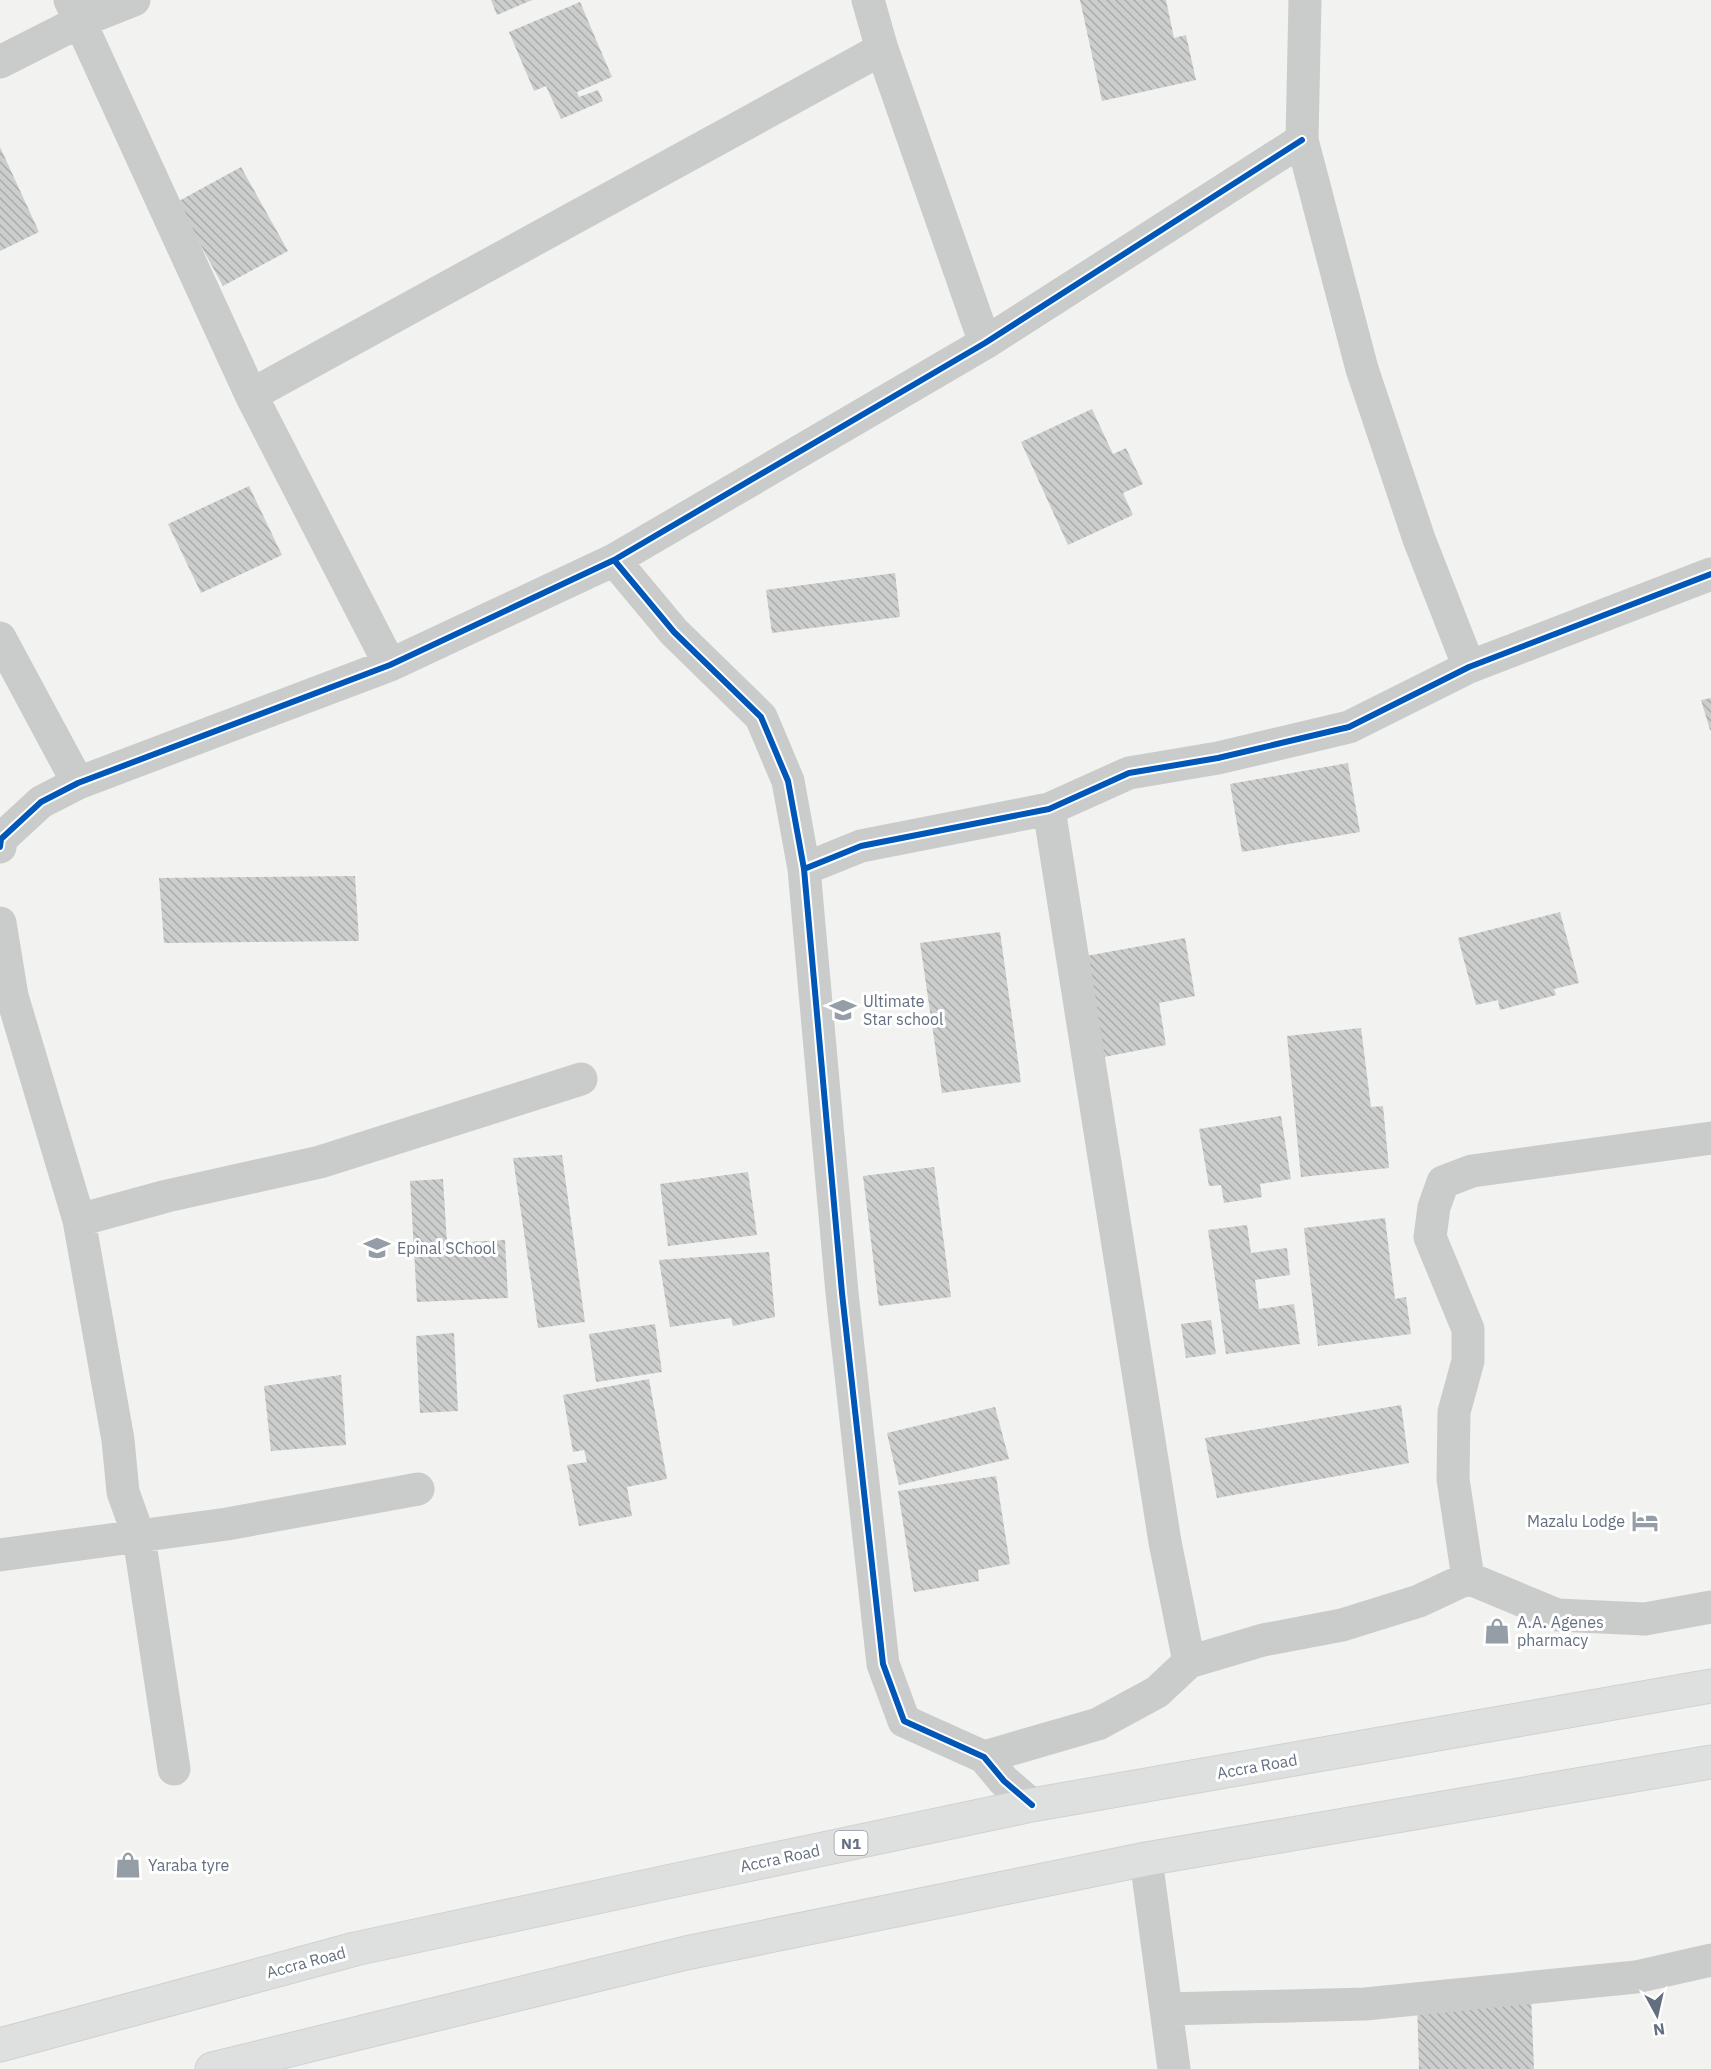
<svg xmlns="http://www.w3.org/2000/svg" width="1711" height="2069" font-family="'IBM Plex Sans',sans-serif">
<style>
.building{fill:url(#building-back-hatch)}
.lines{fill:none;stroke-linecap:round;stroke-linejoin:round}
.highway-casing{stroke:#d0d1d1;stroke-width:35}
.street{stroke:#cacbcb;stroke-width:33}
.highway{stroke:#dedfdf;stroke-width:33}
.cycleway-casing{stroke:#fff;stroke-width:10}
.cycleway{stroke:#0057b8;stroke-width:6}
.labels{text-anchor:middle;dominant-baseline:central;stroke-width:6;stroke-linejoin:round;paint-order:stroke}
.shield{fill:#fff;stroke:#929aa6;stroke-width:1.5}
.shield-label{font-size:15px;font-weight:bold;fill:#636f80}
.poi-label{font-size:16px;fill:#636f80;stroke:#fff;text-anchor:start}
.street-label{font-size:16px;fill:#636f80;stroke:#fff}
</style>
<defs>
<pattern id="building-back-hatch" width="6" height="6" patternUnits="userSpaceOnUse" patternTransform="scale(1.5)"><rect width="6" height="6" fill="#cccecd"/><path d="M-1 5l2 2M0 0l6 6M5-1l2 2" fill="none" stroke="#a9abac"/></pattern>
</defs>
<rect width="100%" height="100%" fill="#f2f3f0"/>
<!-- building -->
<path class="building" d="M491,0H532L497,15Z
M1080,0H1166L1174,38L1186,35L1196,80L1102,101Z
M580,2L612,77L577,92L579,97L598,90L603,101L561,119L546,86L534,91L509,32Z
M0,147L39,232L0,251Z
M241,167L288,251L223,286L177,202Z
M1092,409L1113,454L1126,448L1143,484L1123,493L1133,515L1068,545L1021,442Z
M249,486L282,555L201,593L168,524Z
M895,573L900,617L772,633L766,590Z
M1711,698V730H1710L1701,700Z
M1348,763L1360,832L1242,852L1230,784Z
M355,876L359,941L164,943L159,878Z
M1560,912L1579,983L1554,989L1556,995L1500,1010L1498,1000L1476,1005L1458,938Z
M1000,932L1021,1082L942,1093L920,943Z
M1185,938L1195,996L1159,1003L1166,1045L1104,1057L1086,956Z
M1361,1028L1371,1107L1383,1106L1389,1168L1301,1177L1287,1036Z
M1281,1116L1291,1179L1260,1184L1262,1197L1224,1203L1221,1185L1209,1186L1199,1129Z
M562,1155L585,1322L538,1328L513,1158Z
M934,1167L951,1297L879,1306L863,1176Z
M748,1172L757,1235L668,1246L660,1184Z
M443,1179L447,1243L505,1240L508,1298L417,1302L410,1181Z
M1385,1218L1395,1299L1406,1297L1411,1334L1318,1346L1304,1228Z
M1247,1225L1251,1253L1287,1248L1290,1275L1255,1280L1259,1309L1294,1304L1300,1344L1226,1354L1208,1230Z
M769,1252L775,1317L733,1326L731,1318L670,1327L659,1260Z
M1211,1320L1216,1354L1186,1358L1181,1324Z
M655,1324L662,1372L596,1382L589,1334Z
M454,1333L458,1411L420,1413L416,1336Z
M341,1375L346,1445L271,1451L264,1386Z
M649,1379L667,1479L627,1487L632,1516L579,1526L567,1465L587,1462L584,1450L573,1452L563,1395Z
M1401,1405L1409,1463L1217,1498L1205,1438Z
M995,1407L1009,1459L899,1485L887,1433Z
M996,1476L1010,1564L978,1570L979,1581L914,1592L898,1491Z
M1531,1995L1534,2069H1419L1417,1999Z"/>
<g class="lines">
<!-- highway casing -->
<g class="highway-casing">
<path id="highway" d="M0,2045L355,1949L690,1877L1032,1805L1711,1686
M212,2069L686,1953L1146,1859L1711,1762"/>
</g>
<!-- street -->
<path class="street" d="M70,0L251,395L390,665
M868,0L882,49L985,343
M1305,0L1302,140L1362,369L1419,539L1469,667
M0,62L81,21L134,0
M251,395L882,49
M614,560L674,632L761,717L788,781L804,869L842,1293L883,1664L904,1721L984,1757L1004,1781L1032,1805
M0,638L78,783
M1049,809L1165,1542L1189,1662
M0,847L1,839L41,802L78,783L390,665L614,560L985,343L1302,140
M804,869L861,846L1049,809L1129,773L1218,758L1349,727L1469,667L1711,574
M0,923L12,996L79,1220L118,1440L123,1492L139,1537L174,1769
M79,1220L167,1196L320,1162L581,1079
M0,1555L227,1524L418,1489
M1468,1578L1453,1479L1454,1412L1468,1361V1329L1430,1237L1434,1207L1443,1182L1472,1171L1711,1138
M984,1757L1098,1724L1157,1692L1189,1662L1263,1640L1342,1625L1419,1601L1468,1578L1557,1615L1645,1619L1711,1607
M1146,1859L1174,2069
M1166,2009L1365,2004L1636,1977L1711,1960"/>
<!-- highway -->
<use href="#highway" class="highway"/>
<!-- cycleway casing -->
<g class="cycleway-casing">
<path id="cycleway" d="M614,560L674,632L761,717L788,781L804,869L842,1293L883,1664L904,1721L984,1757L1004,1781L1032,1805
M0,847L1,839L41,802L78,783L390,665L614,560L985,343L1302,140
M804,869L861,846L1049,809L1129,773L1218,758L1349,727L1469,667L1711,574"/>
</g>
<!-- cycleway -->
<use href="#cycleway" class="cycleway"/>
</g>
<!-- icons -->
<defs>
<g id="school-bare" transform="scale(2.07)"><path d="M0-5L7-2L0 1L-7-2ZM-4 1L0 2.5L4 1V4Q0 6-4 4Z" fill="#959da7" stroke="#fff" stroke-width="2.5" paint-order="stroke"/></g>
<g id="hotel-bare" transform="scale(2.07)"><path d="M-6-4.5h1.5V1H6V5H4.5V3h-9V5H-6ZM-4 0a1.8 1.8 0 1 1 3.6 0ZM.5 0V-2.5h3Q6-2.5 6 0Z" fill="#959da7" stroke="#fff" stroke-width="2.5" paint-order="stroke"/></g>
<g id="shop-bare" transform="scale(2.07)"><path d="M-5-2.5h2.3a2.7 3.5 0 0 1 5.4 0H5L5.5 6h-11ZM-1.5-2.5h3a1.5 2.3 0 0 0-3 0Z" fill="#959da7" stroke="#fff" stroke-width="2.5" paint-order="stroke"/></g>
</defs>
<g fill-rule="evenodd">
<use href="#school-bare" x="843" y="1010"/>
<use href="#school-bare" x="377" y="1248"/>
<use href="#hotel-bare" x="1645" y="1521"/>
<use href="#shop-bare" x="1497" y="1631"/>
<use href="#shop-bare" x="128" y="1865"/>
</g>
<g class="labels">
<!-- shield labels -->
<rect class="shield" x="834.5" y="1831" width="33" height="24" rx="4.5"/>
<g class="shield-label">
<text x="851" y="1843">N1</text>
</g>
<!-- poi labels -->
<g class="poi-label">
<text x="863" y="1001">Ultimate<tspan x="863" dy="18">Star school</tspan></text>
<text x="397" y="1248">Epinal SChool</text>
<text x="1625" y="1521" text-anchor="end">Mazalu Lodge</text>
<text x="1517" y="1622">A.A. Agenes<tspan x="1517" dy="18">pharmacy</tspan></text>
<text x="148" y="1865">Yaraba tyre</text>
</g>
<!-- street labels -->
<g class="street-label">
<text transform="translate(1257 1766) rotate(-10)">Accra Road</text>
<text transform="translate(780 1858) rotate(-12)">Accra Road</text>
<text transform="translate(306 1962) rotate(-15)">Accra Road</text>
</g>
</g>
<!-- north arrow -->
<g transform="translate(1657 2015) rotate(172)" stroke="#ffffff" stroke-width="4.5" paint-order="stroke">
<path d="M0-4.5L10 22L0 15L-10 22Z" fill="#636f80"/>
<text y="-9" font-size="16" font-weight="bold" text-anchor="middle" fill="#636f80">N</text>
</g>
</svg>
